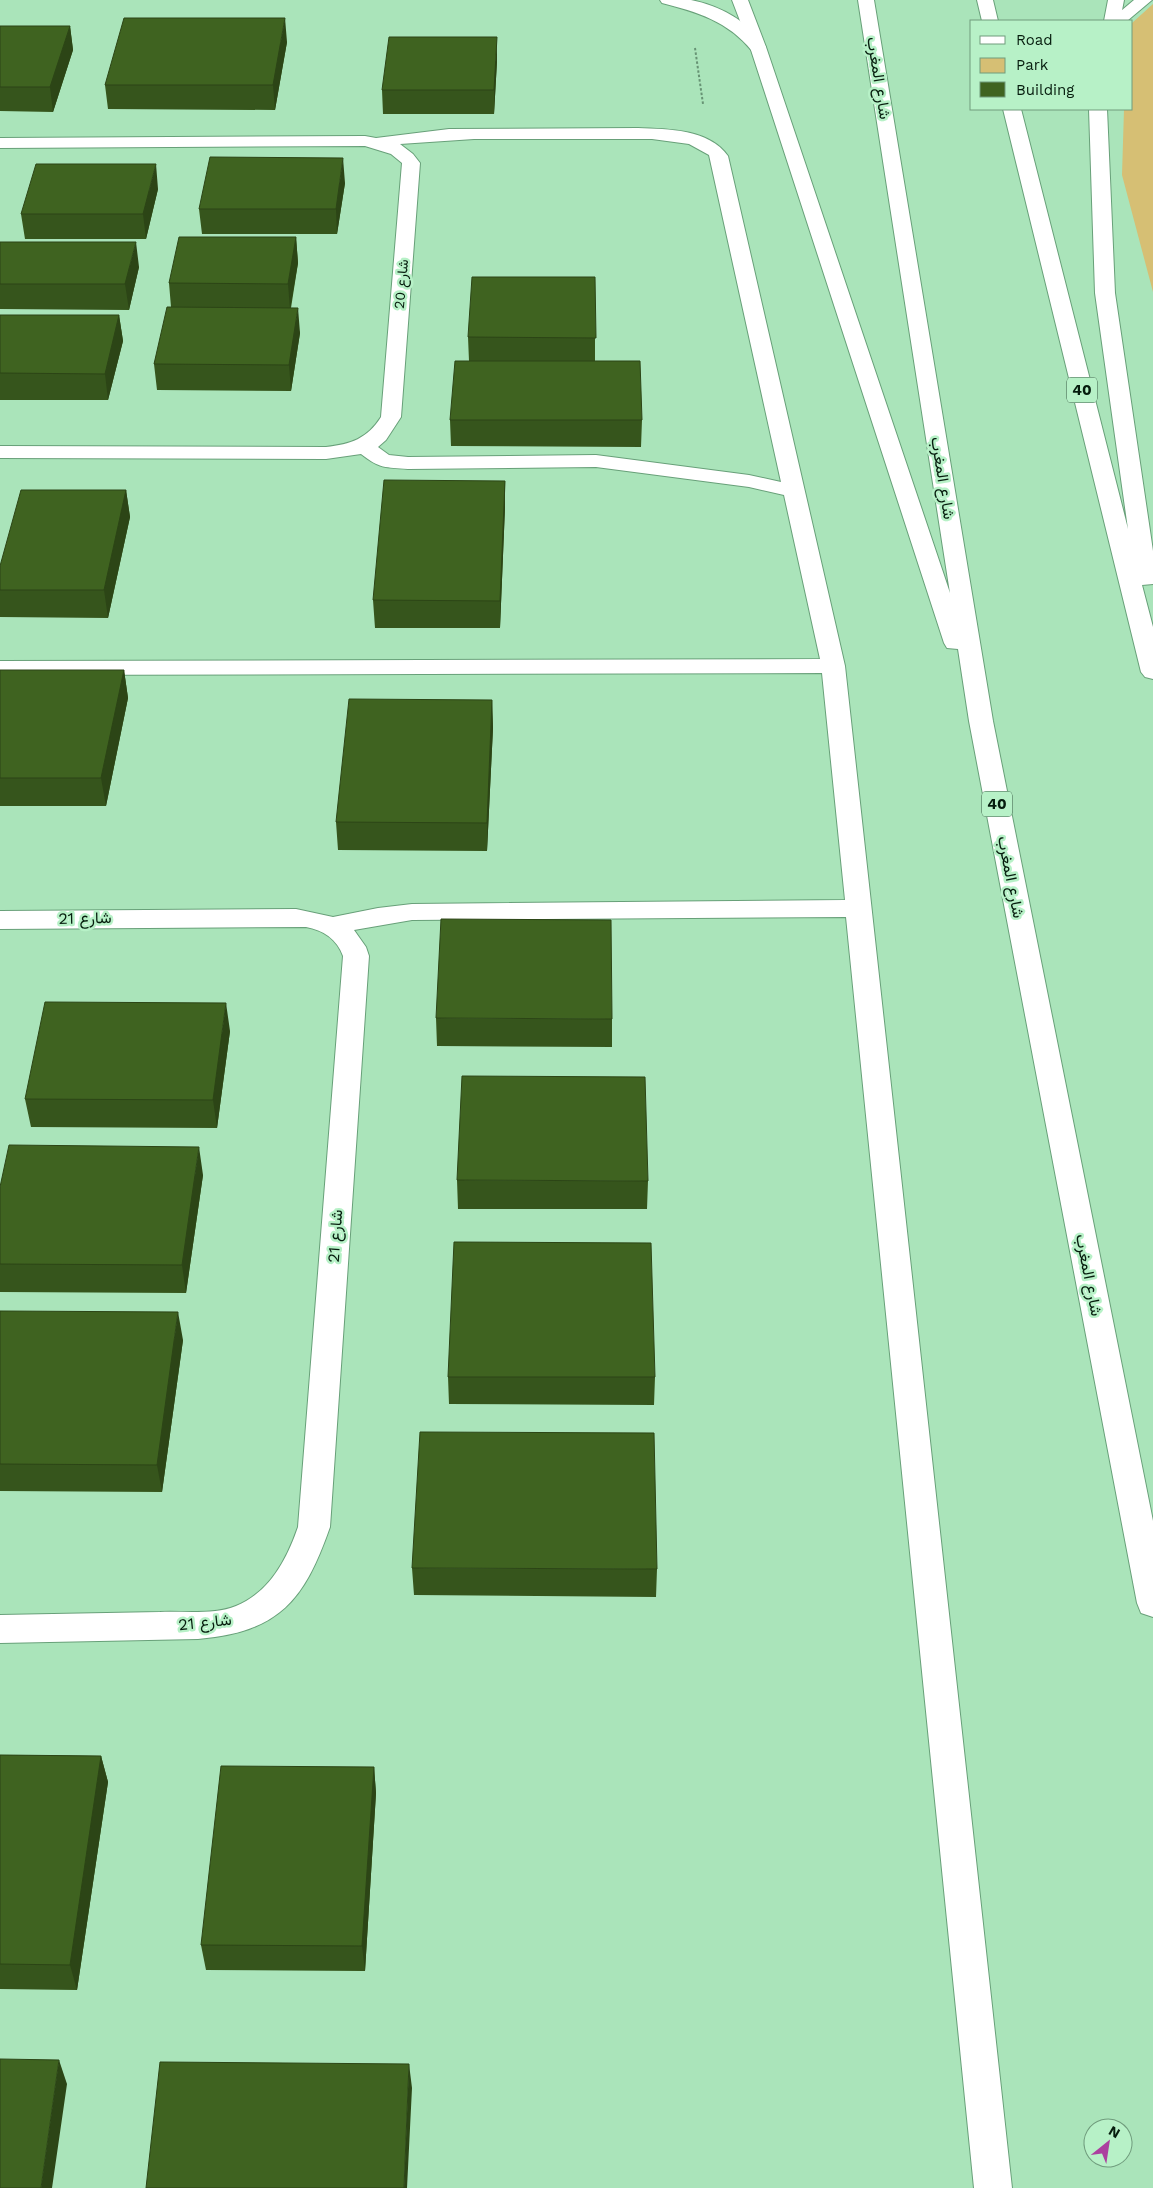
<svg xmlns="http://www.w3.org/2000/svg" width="1153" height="2188" font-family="'Work Sans',Vazirmatn,sans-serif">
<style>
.green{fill:#d6bf74}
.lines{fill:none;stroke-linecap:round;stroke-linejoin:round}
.minor-casing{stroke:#68a079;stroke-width:2}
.major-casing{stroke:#68a079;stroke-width:2}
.highway-casing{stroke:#68a079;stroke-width:2}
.path{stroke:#679374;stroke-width:2;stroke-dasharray:2.5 2;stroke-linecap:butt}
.minor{fill:#fff;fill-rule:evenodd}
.major{fill:#fff;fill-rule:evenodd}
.highway{fill:#fff;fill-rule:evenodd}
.wall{fill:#36551c}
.shaded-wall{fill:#2c4516}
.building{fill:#3f6320;stroke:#2c4516}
.labels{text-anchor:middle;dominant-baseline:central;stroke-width:5;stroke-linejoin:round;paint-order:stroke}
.far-street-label{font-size:14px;fill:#061d0e;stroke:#b7f1c7}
.shield{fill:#b7f1c7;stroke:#3b5d46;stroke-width:1}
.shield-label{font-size:15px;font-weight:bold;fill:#061d0e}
.street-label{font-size:16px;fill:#061d0e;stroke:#b7f1c7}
</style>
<rect width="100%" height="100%" fill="#aae4ba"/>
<!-- green -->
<path class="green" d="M1153,4V292L1122,175L1124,109H1132V23Z"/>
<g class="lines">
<!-- minor casing -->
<g class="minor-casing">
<path id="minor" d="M1134,0H1152L1127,21H1109Z
M638,128C668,129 709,129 728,156L845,666L1012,2188H974L846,917L412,920L354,930L366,947L369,956L330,1527C304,1601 279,1632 198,1639L0,1643V1615C53,1614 107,1613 160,1612C184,1611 214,1615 236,1606C270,1592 287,1559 298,1527L343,956C337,939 323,930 306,927L0,929V911L296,909L333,917L378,908L412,904L845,900L822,673L0,675V661L820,659L784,495L749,487L596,467L408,469C385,467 380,469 361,454L326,459L0,458V446L326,447C351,444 367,439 381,417L402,163L391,154L365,146L0,148V138L365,136L376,138L449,129ZM474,139H652L689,144L709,155L781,482L749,475L596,455L408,457L389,455L378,447L386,440L401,417L420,163L413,154L400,144Z"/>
</g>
<!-- major casing -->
<g class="major-casing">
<path id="major" d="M660,0C670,0 681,0 691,0C721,6 749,22 766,47L764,51H752C728,21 697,12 662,3Z"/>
</g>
<!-- highway casing -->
<g class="highway-casing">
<path id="highway" d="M732,0H748L766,47L950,593L858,0H874L993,721L1153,1521V1617L1141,1613L1137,1603L969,721L958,649L947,648L944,643L750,47Z
M977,0H993L998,21H982Z
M1108,0H1124L1120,21H1104Z
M1003,109H1021L1128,529L1095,293L1089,109H1107L1115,293L1153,551V584L1142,585L1153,627V679L1145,677L1141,672Z"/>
</g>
<!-- path -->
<path class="path" d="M695,48L703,104"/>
<!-- minor -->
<use href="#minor" class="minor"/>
<!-- major -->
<use href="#major" class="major"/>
<!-- highway -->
<use href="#highway" class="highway"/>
</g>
<!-- wall -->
<path class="wall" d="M0,26H70L73,50L53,112L0,111Z
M287,42L275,110L108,109L105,85Z
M497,61L494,114H383L382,90Z
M345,183L337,234H202L199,209Z
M158,189L146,239H25L21,214Z
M296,237L298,263L291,308L300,333L291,391L157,390L154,364L171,307L169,283Z
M0,242L139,267L129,310L0,309Z
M595,277V361L642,420L641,447L451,446L450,420L469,361L468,337Z
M0,315H119L123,341L108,400H0Z
M505,481V507L500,628H375L373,600Z
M126,490L130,517L108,618L0,617V566Z
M0,670H124L128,698L106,806H0Z
M492,700L493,728L487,851L338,850L336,822Z
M436,1018L612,1019V1047L437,1046Z
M230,1031L217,1128L31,1127L25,1099Z
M203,1175L186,1293L0,1292V1187Z
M457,1180L648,1181L647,1209H458Z
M0,1311L183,1340L162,1492L0,1491Z
M448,1377H655L654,1405L449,1404Z
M412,1568L657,1569L656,1597L414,1595Z
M0,1755L101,1756L108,1782L77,1990L0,1989Z
M374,1767L376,1793L365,1971L206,1970L201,1945Z"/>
<!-- shaded-wall -->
<path class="shaded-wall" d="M285,18L287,42L275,110L273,85Z
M70,26L73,50L53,112L50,87Z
M497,37V61L494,114V90Z
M343,158L345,183L337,234L336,209Z
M156,164L158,189L146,239L143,214Z
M296,237L298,263L290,309L288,284Z
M136,242L139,267L129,310L125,284Z
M298,308L300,333L291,391L289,365Z
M119,315L123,341L108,400L105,374Z
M505,481V507L500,628V601Z
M126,490L130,517L108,618L104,590Z
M124,670L128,698L106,806L101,778Z
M492,700L493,728L487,851V823Z
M226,1003L230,1031L217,1128L213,1100Z
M199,1147L203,1175L186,1293L182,1265Z
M178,1312L183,1340L162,1492L157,1465Z
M101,1756L108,1782L77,1990L70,1965Z
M374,1767L376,1793L365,1971L362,1946Z
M59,2060L67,2084L52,2188H41Z
M409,2064L412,2088L407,2188H404Z"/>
<!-- building -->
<path class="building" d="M124,18H285L273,85H105Z
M0,26H70L50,87H0Z
M389,37H497L494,90H382Z
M210,157L343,158L336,209H199Z
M36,164H156L143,214H21Z
M179,237H296L288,284L169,283Z
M0,242H136L125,284H0Z
M472,277H595L596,338L468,337Z
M167,307L298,308L289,365L154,364Z
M0,315H119L105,374L0,373Z
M455,361H640L642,420H450Z
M384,480L505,481L500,601L373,600Z
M21,490H126L104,590H0V566Z
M0,670H124L101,778H0Z
M349,699L492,700L487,823L336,822Z
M441,919L611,920L612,1019L436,1018Z
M45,1002L226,1003L213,1100L25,1099Z
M462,1076L645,1077L648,1181L457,1180Z
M9,1145L199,1147L182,1265L0,1264V1187Z
M454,1242L651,1243L655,1377H448Z
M0,1311L178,1312L157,1465L0,1464Z
M420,1432L654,1433L657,1569L412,1568Z
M0,1755L101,1756L70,1965L0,1964Z
M221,1766L374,1767L362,1946L201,1945Z
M0,2059L59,2060L41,2188H0Z
M160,2062L409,2064L404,2188H146Z"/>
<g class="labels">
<!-- far-street labels -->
<g class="far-street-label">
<text transform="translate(401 284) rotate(-85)">شارع 20</text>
</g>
<!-- shield labels -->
<g class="shield">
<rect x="1067" y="377.5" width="30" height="25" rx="4"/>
<rect x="982" y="791.5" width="30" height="25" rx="4"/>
</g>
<g class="shield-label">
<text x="1082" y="390">40</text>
<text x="997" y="804">40</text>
</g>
<!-- street labels -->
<g class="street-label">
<text transform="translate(879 78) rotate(81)">شارع المغرب</text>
<text transform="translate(943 478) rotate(81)">شارع المغرب</text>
<text transform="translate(1011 877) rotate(79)">شارع المغرب</text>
<text transform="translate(85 918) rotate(-1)">شارع 21</text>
<text transform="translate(335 1236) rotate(-86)">شارع 21</text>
<text transform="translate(1089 1275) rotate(79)">شارع المغرب</text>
<text transform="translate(205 1622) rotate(-6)">شارع 21</text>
</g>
</g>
<!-- legend -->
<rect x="970" y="20" width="162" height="90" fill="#b7f1c7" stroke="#709c7d"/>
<rect x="980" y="36" width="25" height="8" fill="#ffffff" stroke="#709c7d"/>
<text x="1016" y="45" font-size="15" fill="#061d0e">Road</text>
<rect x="980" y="58" width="25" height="15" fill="#d6bf74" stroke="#709c7d"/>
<text x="1016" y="70" font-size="15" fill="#061d0e">Park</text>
<rect x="980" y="82" width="25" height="15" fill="#3f6320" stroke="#709c7d"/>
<text x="1016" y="95" font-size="15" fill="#061d0e">Building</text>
<!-- north arrow -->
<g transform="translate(1108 2143) rotate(30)"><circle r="24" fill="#b7f1c7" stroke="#709c7d"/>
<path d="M0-4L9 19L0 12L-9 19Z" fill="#ac409f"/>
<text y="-8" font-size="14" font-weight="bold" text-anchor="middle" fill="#061d0e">N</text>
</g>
</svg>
